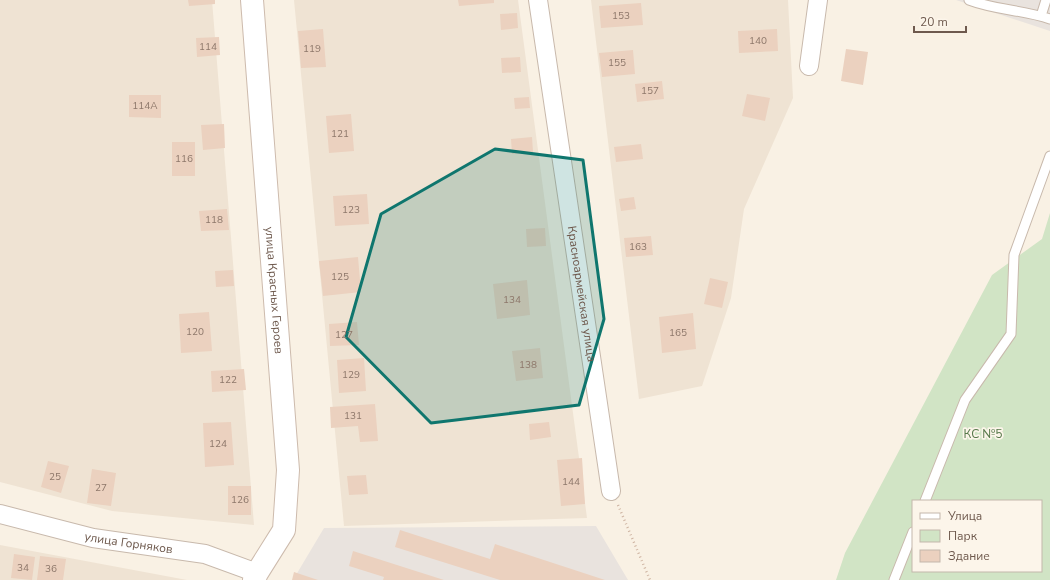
<svg xmlns="http://www.w3.org/2000/svg" width="1050" height="580" font-family="'Nunito Sans',sans-serif">
<style>
.residential{fill:#efe3d3}
.industrial{fill:#e9e3de}
.green{fill:#d1e4c5;fill-rule:evenodd}
.building{fill:#ebd1bf}
.lines{fill:none;stroke-linecap:round;stroke-linejoin:round}
.lane-casing{stroke:#c8b9ac;stroke-width:11}
.street-casing{stroke:#c8b9ac;stroke-width:20}
.secondary-casing{stroke:#cdbbad;stroke-width:24}
.path{stroke:#cfb5a3;stroke-width:2.5;stroke-dasharray:1 3;stroke-linecap:butt}
.lane{stroke:#fff;stroke-width:9}
.street{stroke:#fff;stroke-width:18}
.secondary{stroke:#fff;stroke-width:22}
.marked{fill:#0f766e;fill-opacity:0.2;stroke:#0f766e;stroke-width:3;stroke-linejoin:round}
.labels{text-anchor:middle;dominant-baseline:central;stroke-width:3.5;stroke-linejoin:round;paint-order:stroke}
.number-label{font-size:10px;fill:#8d776a}
.street-label{font-size:12px;fill:#6e594d;stroke:#fcf5ea}
.park-label{font-size:12px;fill:#57784a;stroke:#fcf5ea}
</style>
<rect width="100%" height="100%" fill="#f9f1e4"/>
<!-- residential -->
<path class="residential" d="M0,0H212L254,525L112,511L0,482Z
M294,0H518L587,518L344,526Z
M591,0H788L793,98L744,209L731,298L702,386L639,399Z
M0,545L187,580H0Z"/>
<!-- industrial -->
<path class="industrial" d="M956,0H1050V31Z
M596,526L628,580H293L324,528Z"/>
<!-- green -->
<path class="green" d="M1050,213V580H836L845,553L992,275L1042,239ZM913,501H1041V571H913Z"/>
<!-- building -->
<path class="building" d="M188,0H215V4L189,6Z
M458,0H494V3L459,6Z
M641,3L643,25L601,28L599,6Z
M517,13L518,28L501,30L500,14Z
M323,29L326,67L301,68L298,31Z
M777,29L778,51L739,53L738,31Z
M219,37L220,55L197,57L196,38Z
M846,49L868,52L863,85L841,81Z
M633,50L635,74L602,77L599,53Z
M520,57L521,72L502,73L501,58Z
M662,81L664,99L637,102L635,84Z
M747,94L770,98L765,121L742,116Z
M129,95H161V118L129,117Z
M529,97L530,108L515,109L514,98Z
M351,114L354,151L329,153L326,116Z
M224,124L225,148L203,150L201,125Z
M532,137L533,152L512,154L511,139Z
M172,142H195V176H172Z
M641,144L643,159L616,162L614,147Z
M367,194L369,224L335,226L333,196Z
M634,197L636,209L621,211L619,199Z
M227,209L229,230L201,231L199,211Z
M545,228L546,246L527,247L526,229Z
M651,236L653,255L626,257L624,238Z
M358,257L361,292L323,296L319,261Z
M233,270L234,286L216,287L215,271Z
M710,278L728,282L722,308L704,304Z
M527,280L530,315L497,319L493,284Z
M209,312L212,351L181,353L179,314Z
M693,313L696,349L662,353L659,317Z
M357,322L359,345L330,346L329,324Z
M540,348L543,378L516,381L512,351Z
M364,358L366,391L339,393L337,360Z
M244,369L246,390L212,392L211,371Z
M375,404L378,441L360,442L358,426L331,428L330,407Z
M231,422L234,465L205,467L203,423Z
M549,422L551,437L530,440L529,424Z
M582,458L585,504L561,506L557,460Z
M48,461L69,466L61,493L41,487Z
M92,469L116,473L111,506L87,503Z
M366,475L368,494L349,495L347,476Z
M228,486H251V515H228Z
M400,530L490,559L495,544L605,580H500L395,547Z
M353,551L444,580H383L384,577L349,566Z
M14,554L35,557L32,580L11,578Z
M40,556L66,559L63,580H37Z
M294,572L318,580H292Z"/>
<g class="lines">
<!-- lane casing -->
<g class="lane-casing">
<path id="lane" d="M969,0C995,10 1024,10 1050,19
M1041,16L1046,0
M925,501L965,400L1011,334L1014,255L1050,156
M894,580L913,532"/>
</g>
<!-- street casing -->
<g class="street-casing">
<g id="street">
<path id="s1" d="M538,0L611,491"/>
<path d="M809,66L818,0"/>
<path id="s2" d="M0,514L93,538L205,554L257,573"/>
</g>
</g>
<!-- secondary casing -->
<g class="secondary-casing">
<g id="secondary">
<path id="s3" d="M252,0L288,470L284,530L257,573L254,580"/>
</g>
</g>
<!-- path -->
<path class="path" d="M618,505L650,580"/>
<!-- lane -->
<use href="#lane" class="lane"/>
<!-- street -->
<use href="#street" class="street"/>
<!-- secondary -->
<use href="#secondary" class="secondary"/>
</g>
<!-- marked area -->
<path class="marked" d="M495,149L583,160L604,319L579,405L431,423L346,337L381,214Z"/>
<g class="labels">
<!-- number labels -->
<g class="number-label">
<text x="621" y="16">153</text>
<text x="758" y="41">140</text>
<text x="208" y="47">114</text>
<text x="312" y="49">119</text>
<text x="617" y="63">155</text>
<text x="650" y="91">157</text>
<text x="145" y="106">114А</text>
<text x="340" y="134">121</text>
<text x="184" y="159">116</text>
<text x="351" y="210">123</text>
<text x="214" y="220">118</text>
<text x="638" y="247">163</text>
<text x="340" y="277">125</text>
<text x="512" y="300">134</text>
<text x="195" y="332">120</text>
<text x="678" y="333">165</text>
<text x="344" y="335">127</text>
<text x="528" y="365">138</text>
<text x="351" y="375">129</text>
<text x="228" y="380">122</text>
<text x="353" y="416">131</text>
<text x="218" y="444">124</text>
<text x="55" y="477">25</text>
<text x="571" y="482">144</text>
<text x="101" y="488">27</text>
<text x="240" y="500">126</text>
<text x="23" y="568">34</text>
<text x="51" y="569">36</text>
</g>
<!-- street labels -->
<g class="street-label">
<text stroke="none"><textPath href="#s3" startOffset="291">улица Красных Героев</textPath></text>
<text stroke="none"><textPath href="#s1" startOffset="297">Красноармейская улица</textPath></text>
<text stroke="none"><textPath href="#s2" startOffset="132">улица Горняков</textPath></text>
</g>
<!-- park labels -->
<g class="park-label">
<text x="983" y="434">КС №5</text>
</g>
</g>
<!-- legend -->
<rect x="912" y="500" width="130" height="72" fill="#fcf5ea" stroke="#c3b7ab"/>
<rect x="920" y="513" width="20" height="6" fill="#ffffff" stroke="#c3b7ab"/>
<text x="948" y="520" font-size="12" fill="#6e594d">Улица</text>
<rect x="920" y="530" width="20" height="12" fill="#d1e4c5" stroke="#c3b7ab"/>
<text x="948" y="540" font-size="12" fill="#6e594d">Парк</text>
<rect x="920" y="550" width="20" height="12" fill="#ebd1bf" stroke="#c3b7ab"/>
<text x="948" y="560" font-size="12" fill="#6e594d">Здание</text>
<!-- scale -->
<path d="M914 26v6h52v-6" fill="none" stroke="#6e594d" stroke-width="2"/>
<text x="920" y="26" font-size="12" fill="#6e594d" stroke="#fcf5ea" stroke-width="3" paint-order="stroke">20 m</text>
</svg>
